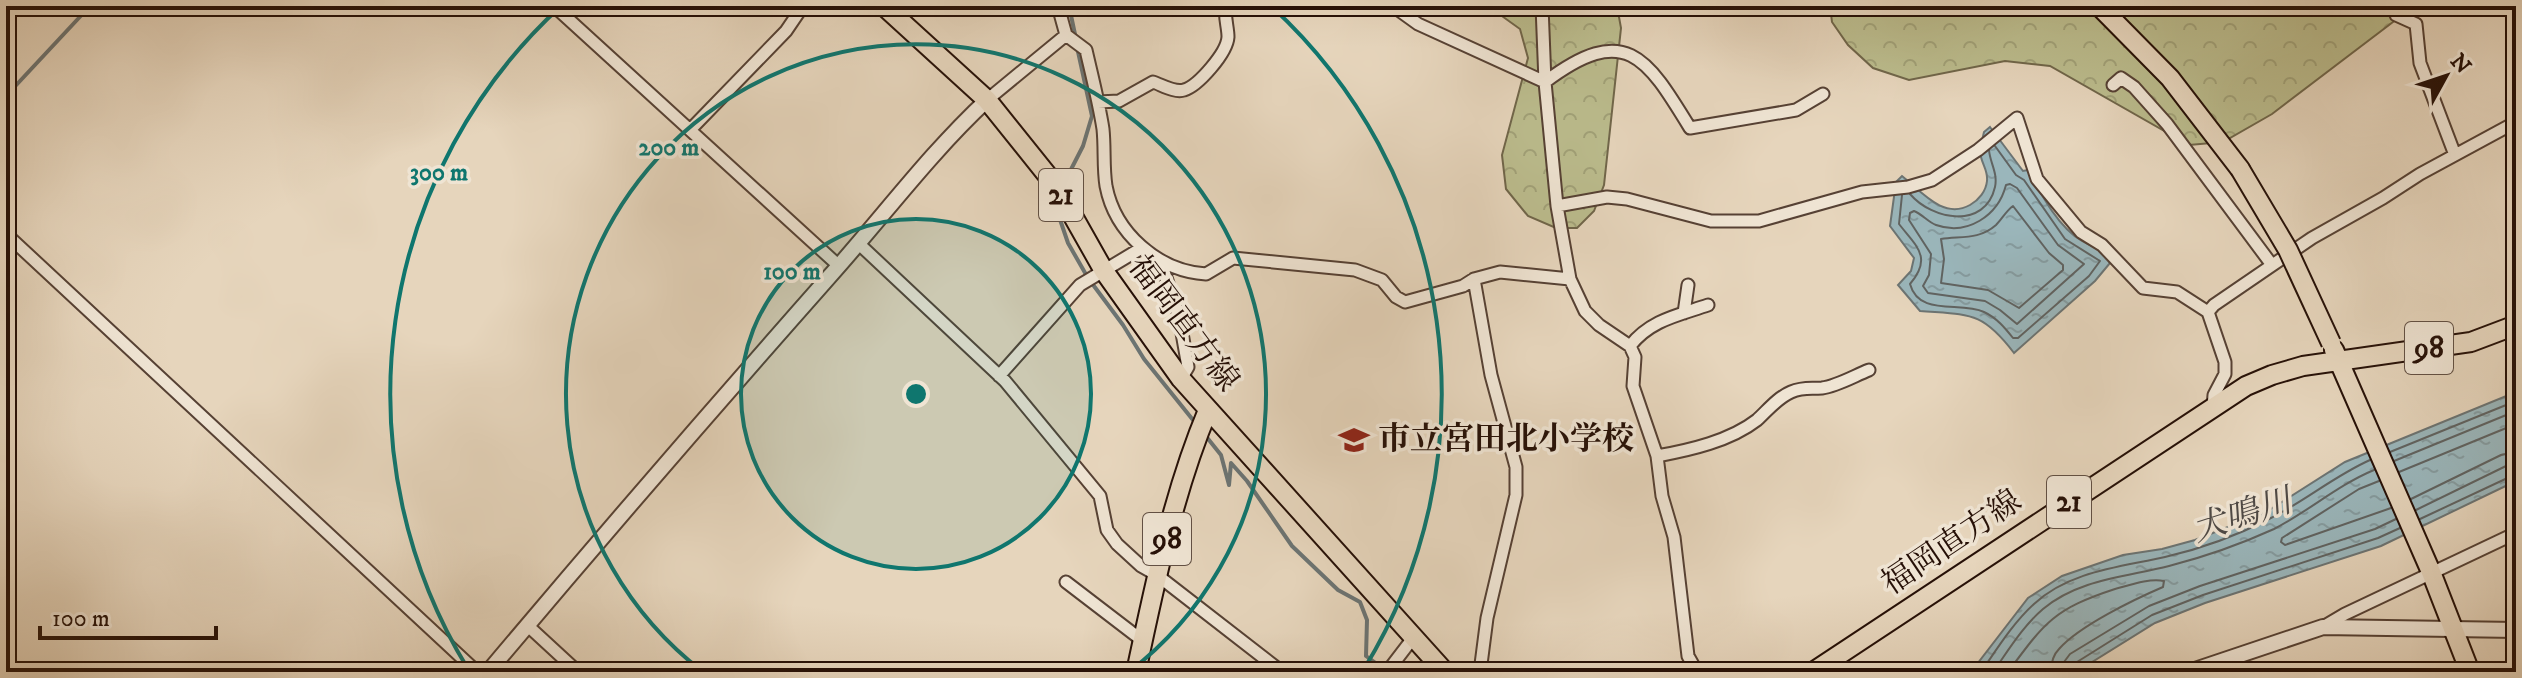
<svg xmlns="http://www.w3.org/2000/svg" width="2522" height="678" font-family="'IM FELL DW Pica','Noto Serif JP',serif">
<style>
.forest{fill:url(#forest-crowns);stroke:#70664a;stroke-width:2}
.water{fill:url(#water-ripples);stroke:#6c7473;stroke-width:2}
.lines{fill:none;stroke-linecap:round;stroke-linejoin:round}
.shore{stroke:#606361;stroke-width:2}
.stream{stroke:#6c7473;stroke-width:4}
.minor-casing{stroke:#564134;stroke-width:15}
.tertiary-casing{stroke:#564134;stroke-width:18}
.primary-casing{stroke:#261007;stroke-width:22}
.minor{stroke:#efe4d3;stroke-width:11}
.tertiary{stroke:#efe4d3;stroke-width:14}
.primary{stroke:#e6d5bc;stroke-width:18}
.primary-bridge-casing{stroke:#261007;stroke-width:22;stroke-linecap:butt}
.primary-bridge{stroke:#e6d5bc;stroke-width:18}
.ring{fill:none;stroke:#0f766e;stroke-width:4}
.labels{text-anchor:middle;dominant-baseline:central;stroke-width:7;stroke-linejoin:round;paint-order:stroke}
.shield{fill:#efe4d3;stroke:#625044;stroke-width:2}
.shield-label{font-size:30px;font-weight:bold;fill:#261007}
.street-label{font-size:32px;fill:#261007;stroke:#efe4d3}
.poi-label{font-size:32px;font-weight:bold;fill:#261007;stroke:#efe4d3;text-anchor:start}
.water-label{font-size:34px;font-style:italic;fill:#4f4a46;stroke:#efe4d3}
.centre{fill:#0f766e;stroke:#efe4d3;stroke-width:4}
.ring-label{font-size:24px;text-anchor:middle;font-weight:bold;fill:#0f766e;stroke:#efe4d3;stroke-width:7;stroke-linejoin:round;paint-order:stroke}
</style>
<defs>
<pattern id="forest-crowns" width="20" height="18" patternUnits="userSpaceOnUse" patternTransform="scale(2)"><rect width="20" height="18" fill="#bbbc8d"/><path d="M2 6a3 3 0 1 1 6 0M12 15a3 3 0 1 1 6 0" fill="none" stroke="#a1a178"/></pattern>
<pattern id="water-ripples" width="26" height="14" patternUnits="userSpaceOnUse" patternTransform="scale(2)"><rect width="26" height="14" fill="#9ab6bb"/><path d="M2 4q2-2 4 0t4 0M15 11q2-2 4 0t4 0" fill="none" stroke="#859b9f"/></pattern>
</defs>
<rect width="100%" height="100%" fill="#e6d5bc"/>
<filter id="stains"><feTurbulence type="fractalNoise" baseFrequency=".0025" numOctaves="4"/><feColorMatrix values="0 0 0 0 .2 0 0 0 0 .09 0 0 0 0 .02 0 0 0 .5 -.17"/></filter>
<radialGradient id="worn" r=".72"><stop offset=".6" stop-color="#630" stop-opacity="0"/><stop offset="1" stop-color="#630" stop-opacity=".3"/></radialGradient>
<!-- forest -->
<path class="forest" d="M1488,6H1617L1621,28L1604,185L1594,211L1577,228H1556L1528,216L1506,189L1502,155L1528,58L1520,29Z
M1830,6H2414L2272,114L2223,142L2189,145L2050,66L2005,61L1909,80L1873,68L1848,45L1832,22Z"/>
<!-- water -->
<path class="water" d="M1990,127L2023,171L2028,170C2041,194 2058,227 2082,241C2094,248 2105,249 2110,263L2095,281L2014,353C1982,311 1970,315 1920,311L1898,285L1911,271L1914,258L1890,226L1896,182L1902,176C1921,191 1943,220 1970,205C1979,200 1986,191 1987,181C1988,171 1983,166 1981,157C1980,150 1982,140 1984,132Z
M2516,392V481L2381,546L2205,603L2155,623L2076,672H1971L2028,598L2062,576L2123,555L2162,549L2195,540L2266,512L2345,462Z"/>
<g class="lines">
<!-- shore -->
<path class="shore" d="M2010,184L2017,188L2058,245L2084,264L2017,324L2000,310L1985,301L1928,293L1923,286L1929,275L1931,254L1909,220L1910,213L1914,211C1922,214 1928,222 1936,225C1967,236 1998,216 2006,185Z
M1910,194C1932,220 1985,230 1995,187C1998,173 1990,163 1989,150
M1902,195L1899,224C1916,246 1933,257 1910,284C1919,317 1960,301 1984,312C1997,318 2005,328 2013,338H2018L2089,276L2100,261L2065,239L2024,180L2016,175L1995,146
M2013,206L2049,253L2063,265V270L2019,308L1988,290L1941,283L1944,259L1941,239C1961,236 1979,240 1996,225C2002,219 2006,211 2013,206Z
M2390,452L2516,401
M2394,461L2516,411
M2399,472L2516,424
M2379,481L2359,489L2282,538L2281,542L2285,545L2391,508
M2411,499L2501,455L2516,452
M2416,510L2506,466L2516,464
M2420,519L2516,474
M1981,672C1997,649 2013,623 2034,604C2069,571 2121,567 2165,557C2200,549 2238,535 2269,519C2304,502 2334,476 2370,460
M1993,672C2008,651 2023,626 2043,609C2079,579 2126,577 2169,566C2204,557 2241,544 2274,529C2309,511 2338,485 2374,470
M2008,672C2045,622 2054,609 2115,589C2130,585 2149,578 2164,581L2163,587C2135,599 2079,626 2059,649C2053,655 2051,663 2051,672
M2063,672L2064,662L2070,654L2149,606L2200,586L2375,529L2396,519
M2073,672L2077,662L2152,615L2203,595L2378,538L2400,528"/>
<!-- stream -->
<path class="stream" d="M1069,6L1076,39
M6,96L90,6
M1062,187L1083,146L1092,116L1077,47
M1056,198L1054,202L1068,243L1088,278L1123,325L1144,359L1197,425
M1205,435L1221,455L1229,485L1231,463L1247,481L1292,546L1338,590L1360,602L1367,620L1366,656L1377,664L1397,672"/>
<!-- minor casing -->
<g class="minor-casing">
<path id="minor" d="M554,6L839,266
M1058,6L1066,35L1086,50C1092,76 1099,103 1103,129C1105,148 1103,167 1106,186C1115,233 1158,271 1206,274L1233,258L1355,270L1382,280L1396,297L1405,302L1463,286L1474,279L1500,272L1570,279
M1393,6L1418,24L1545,82
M1542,6L1545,82L1557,206L1570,279L1585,311L1599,325L1630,346L1635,357L1633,386L1657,456L1662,496L1674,537L1688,656L1697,672
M2394,6L2396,15L2416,24L2420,63L2455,155
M1545,82C1625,22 1646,56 1690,128L1796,110L1823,94
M2113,85L2121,78L2134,87L2167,124L2272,265
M987,100L1066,35
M1098,102L1119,101L1153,82C1162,85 1175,93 1184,90C1198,86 1227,53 1228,37C1228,27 1224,17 1226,6
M690,130L786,31L803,6
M1557,206L1607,197L1627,199L1711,221H1759L1862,192L1908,187L1932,180L1978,150L2017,118L2037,179L2081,232L2102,245L2143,288L2177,292L2208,312L2225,362V374L2214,395L2213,407
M6,234L477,672
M858,243L1005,381L1100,496L1107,530L1117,544L1141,566L1157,575L1282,672
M1160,260L1179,316L1188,367L1181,379
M1474,279L1491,375L1516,467V495L1487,618L1480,672
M2208,312L2214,305L2312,238L2383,198L2420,174L2516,122
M1684,313L1688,285
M1630,346C1650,320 1679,315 1708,305
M999,376L1080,285L1140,249
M1657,456C1690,450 1730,441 1757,420C1768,410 1777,398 1791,392C1803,387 1810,389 1822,388C1837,386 1854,376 1869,370
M1066,582L1143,641
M527,625L578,672
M2323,627L2345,614L2516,533
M1387,672L1413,638"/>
</g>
<!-- tertiary casing -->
<g class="tertiary-casing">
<path id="tertiary" d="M488,672C600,539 714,407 829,277C882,218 929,154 987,100
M2189,672L2323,627L2516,630"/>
</g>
<!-- primary casing -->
<g class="primary-casing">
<path id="primary" d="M884,6L987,100L1056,186L1104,271L1181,379L1445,672
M2099,6L2170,78L2240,169
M2334,350L2431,572L2470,672
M1136,672C1155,584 1173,493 1208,410
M1813,672L2246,386L2272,375L2303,366L2471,342L2516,325"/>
</g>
<!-- minor -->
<use href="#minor" class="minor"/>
<!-- tertiary -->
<use href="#tertiary" class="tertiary"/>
<!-- primary -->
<use href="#primary" class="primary"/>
<!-- primary-bridge casing -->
<g class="primary-bridge-casing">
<path id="primary-bridge" d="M2240,169L2288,250L2331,343"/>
</g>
<!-- primary-bridge -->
<use href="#primary-bridge" class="primary-bridge"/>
</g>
<!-- distance rings -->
<circle cx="916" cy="394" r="175" fill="#0f766e" fill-opacity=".12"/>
<g class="ring">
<circle cx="916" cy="394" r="175"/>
<path d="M703 672A350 350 0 1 1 1129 672"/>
<path d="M468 669A526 526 0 0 1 561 6M1271 6A526 526 0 0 1 1364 669"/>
</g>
<!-- icons -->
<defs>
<g id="school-bare" transform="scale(2.4)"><path d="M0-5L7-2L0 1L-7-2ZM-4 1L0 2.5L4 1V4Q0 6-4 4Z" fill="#8f2418" stroke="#efe4d3" stroke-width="2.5" paint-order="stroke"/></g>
</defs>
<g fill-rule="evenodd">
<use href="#school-bare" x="1354" y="440"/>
</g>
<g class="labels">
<!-- shield labels -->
<g class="shield">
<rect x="1039" y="169" width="44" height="52" rx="6"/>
<rect x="2405" y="322" width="48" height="52" rx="6"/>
<rect x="2047" y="476" width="44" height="52" rx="6"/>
<rect x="1143" y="513" width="48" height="52" rx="6"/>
</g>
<g class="shield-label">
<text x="1061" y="195">21</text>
<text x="2429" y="348">98</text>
<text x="2069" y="502">21</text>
<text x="1167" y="539">98</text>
</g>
<!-- street labels -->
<g class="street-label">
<text transform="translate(1183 324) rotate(53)">福岡直方線</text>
<text transform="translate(1952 543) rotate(-34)">福岡直方線</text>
</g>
<!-- poi labels -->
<g class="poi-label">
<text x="1378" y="440">市立宮田北小学校</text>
</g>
<!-- water labels -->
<g class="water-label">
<text transform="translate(2242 516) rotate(-18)">犬鳴川</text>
</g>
</g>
<circle cx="916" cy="394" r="12" class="centre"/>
<g class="ring-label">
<text x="669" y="155">200 m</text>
<text x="439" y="180">300 m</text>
<text x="792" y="279">100 m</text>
</g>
<!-- margin -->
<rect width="2522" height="678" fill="none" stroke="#e6d5bc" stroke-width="32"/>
<rect x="8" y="8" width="2506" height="662" fill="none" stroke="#261007" stroke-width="4"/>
<rect x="16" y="16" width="2490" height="646" fill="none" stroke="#261007" stroke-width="2"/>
<!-- north arrow -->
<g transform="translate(2446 76) rotate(50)" stroke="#efe4d3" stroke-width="6" paint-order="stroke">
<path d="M0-6L14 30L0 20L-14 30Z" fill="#261007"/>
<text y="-12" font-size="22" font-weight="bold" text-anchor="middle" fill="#261007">N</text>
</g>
<!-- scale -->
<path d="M40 626v12h176v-12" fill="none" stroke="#261007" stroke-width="4"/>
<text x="52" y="626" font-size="24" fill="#261007" stroke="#efe4d3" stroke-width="6" paint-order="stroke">100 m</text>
<rect width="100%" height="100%" filter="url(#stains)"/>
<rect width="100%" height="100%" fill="url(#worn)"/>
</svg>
